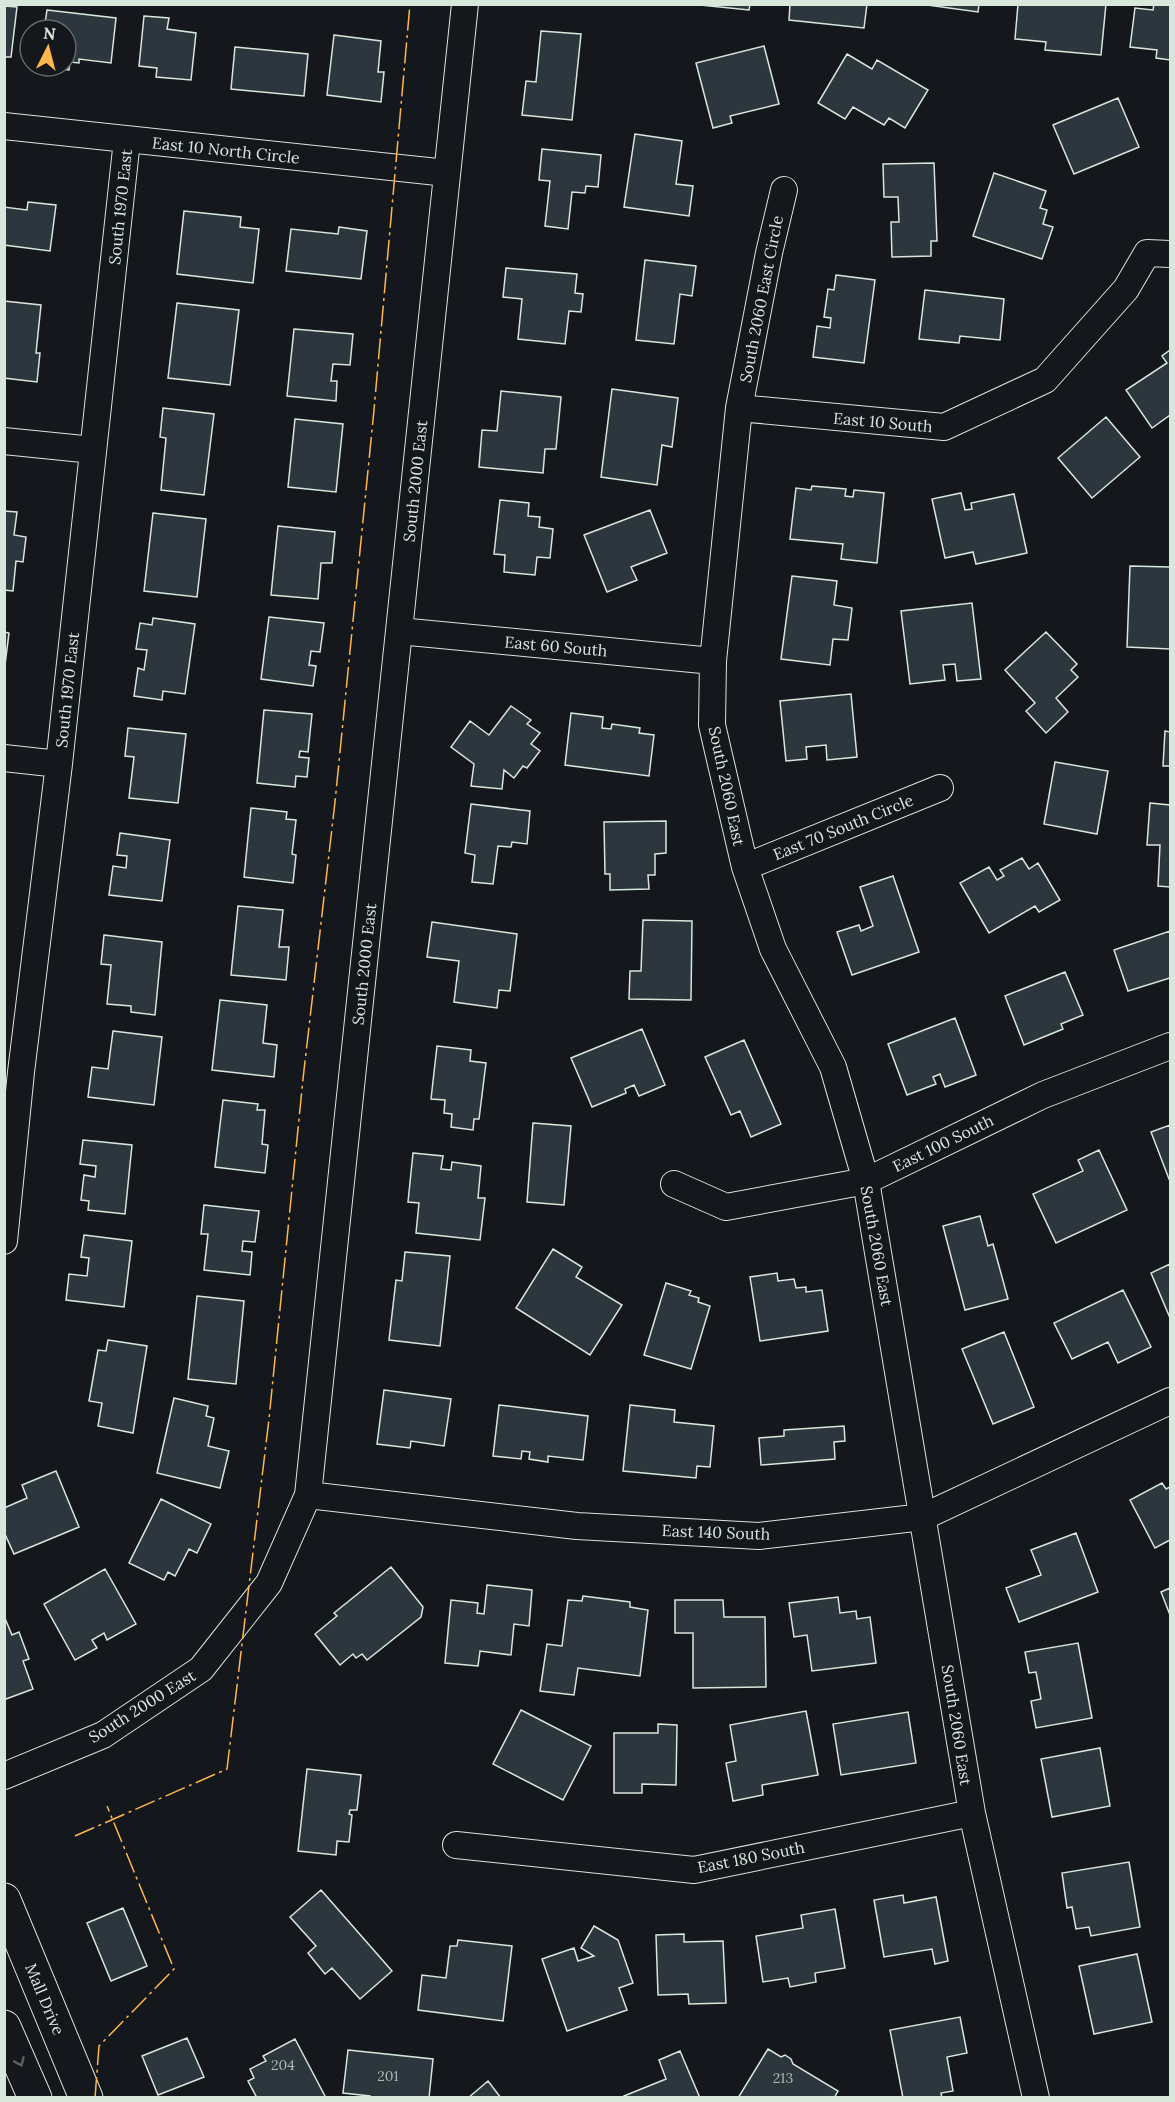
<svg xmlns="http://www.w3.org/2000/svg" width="1175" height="2102" font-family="Lora,serif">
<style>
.building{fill:#2c363c;stroke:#d8e6dc;stroke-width:1.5}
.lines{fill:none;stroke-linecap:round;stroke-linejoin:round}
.street-casing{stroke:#d8e6dc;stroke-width:28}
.secondary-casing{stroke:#d8e6dc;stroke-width:35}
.street{stroke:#14181c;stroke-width:26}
.secondary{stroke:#14181c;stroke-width:33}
.power{stroke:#ffb74d;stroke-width:1.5;stroke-dasharray:21 4.5 3 4.5;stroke-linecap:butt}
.oneway{stroke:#59605f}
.labels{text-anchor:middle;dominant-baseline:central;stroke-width:4.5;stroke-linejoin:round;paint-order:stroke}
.number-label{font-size:14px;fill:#adbab4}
.street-label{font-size:16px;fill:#d8e6dc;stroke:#14181c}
</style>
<rect width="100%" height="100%" fill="#14181c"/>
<!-- building -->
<path class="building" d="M690,4H750L749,10Z
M790,4H867L864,28L789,20Z
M920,4H979L978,12Z
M1018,4H1106L1101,55L1045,50L1046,42L1015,39Z
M1154,4L1170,5V60L1156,58L1157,50L1130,47L1135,8L1153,10Z
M4,6L17,7L11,57H4Z
M47,10L116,18L111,63L79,59V63L70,62L69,70L40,67L66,66V30H44Z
M144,16L169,18L167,29L196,33L191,80L156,77L157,68L139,66Z
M541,31L581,34L572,120L522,115L526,81L536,82Z
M334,35L381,41L378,72H384L381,102L327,95Z
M764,46L779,104L730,116L732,123L713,128L696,63Z
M235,47L308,54L304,96L231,89Z
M847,54L872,69L877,60L928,90L905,128L889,118L884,125L853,107L845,119L818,103Z
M1118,98L1139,147L1074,174L1053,125Z
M635,134L682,141L676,184L693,186L689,216L624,207Z
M542,149L601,155L598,187L586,186L585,193L572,192L568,229L545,226L550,181L539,180Z
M934,163L937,241H931V256L892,257L891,222H899L898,197H884L883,164Z
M994,173L1046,191L1040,208L1047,210L1043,224L1053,227L1042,259L973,236Z
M28,202L56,205L50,251L4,245V207L27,210Z
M184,211L241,217L240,227L259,229L253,283L177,274Z
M339,227L367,231L361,279L286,271L291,229L338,234Z
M645,260L696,266L692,296L680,294L674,344L636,340Z
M506,268L577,274L575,293L583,294L581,312L569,311L565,344L518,339L522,299L503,297Z
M836,275L875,280L864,363L813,357L817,326L830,328L831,318L824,317L828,289L834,290Z
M925,290L1004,299L1000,340L960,336L959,343L919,339Z
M4,301L41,305L36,353H40L37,382L4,378Z
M177,303L239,310L230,385L168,378Z
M294,329L353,334L350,365L333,364L331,381H337L336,401L287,396Z
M1170,350V415L1152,428L1126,390L1167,363L1162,356Z
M612,389L678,398L672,447L662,445L657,485L601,477Z
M501,391L561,397L556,449H545L543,473L479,467L482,430L497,431Z
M163,408L214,414L204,495L161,490L166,438L160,437Z
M1106,417L1140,457L1092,498L1058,458Z
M295,419L343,424L336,492L288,487Z
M812,486L846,489L845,496L853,497L854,490L884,493L877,563L841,559L843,544L790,539L796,488L811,490Z
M961,493L965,510L972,509L971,503L1014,494L1027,553L976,564L973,552L945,558L932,499Z
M500,500L529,503L528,516L540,517L539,527L553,529L550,558L537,557L535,575L504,572L505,555L494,554Z
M650,510L667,553L631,567L637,580L607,592L584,535Z
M4,511L17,512L14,535L26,537L23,562L16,561L13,591L4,590Z
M153,513L206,519L197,597L144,591Z
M278,526L335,532L332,563H321L318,599L271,595Z
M1130,566L1170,567V649L1127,647Z
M792,576L837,581L834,605L852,608L848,640L833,639L830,665L781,659Z
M972,603L981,679L957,681L955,664L943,665L945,680L910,684L901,611Z
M269,617L324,623L320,652L311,651L309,665L316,666L313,686L261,679Z
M153,618L195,624L185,694L163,691L162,700L134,696L138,668L144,670L147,650L136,649L140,623L152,625Z
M4,632L9,633L4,673Z
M1046,632L1077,664L1071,670L1078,677L1056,698L1068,712L1046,733L1026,711L1035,703L1005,670Z
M851,694L857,757L827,760L826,745L806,747L807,759L786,761L780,701Z
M511,706L531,720L527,724L540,733L531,744L540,751L527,768L523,766L514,778L504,770L502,789L471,786L474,764L451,747L470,721L489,735Z
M264,710L312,714L308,752L300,751L299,757L309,758L307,777L296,776L295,787L257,783Z
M571,713L603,717L602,728L611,729L612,724L640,728L639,733L654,735L649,776L565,765Z
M128,728L186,734L178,803L129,798L134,757L125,756Z
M1165,731L1170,732V766H1163Z
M1055,762L1108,771L1097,834L1044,824Z
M1150,803L1170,805V887L1158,886L1160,845H1147Z
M471,804L530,811L527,844L512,842L511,847L498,846L493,884L472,882L475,855L465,853Z
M251,808L287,812L286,819L296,820L292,854L296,855L293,883L244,877Z
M666,821V853L655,854V875H648L649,889L610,890V874H605L604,822Z
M120,833L170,840L162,901L109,895L113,866L126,868L127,856L117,855Z
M1022,858L1029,869L1038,863L1060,900L1039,912L1035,906L989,933L960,883L989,867L997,880L1004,876L1000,870Z
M893,876L919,952L852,975L837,932L859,925L861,931L873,926L860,887Z
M238,906L283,910L279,947H289L286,980L231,975Z
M643,920L692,921L691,1000L629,999L630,971H641Z
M432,922L517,934L510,991L499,990L497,1008L454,1002L459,961L427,957Z
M1170,931V978L1128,991L1114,950Z
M104,935L162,942L155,1015L131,1012V1006L107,1004L111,965L101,964Z
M1065,972L1083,1015L1061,1024L1063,1029L1024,1045L1005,996Z
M220,1000L267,1005L263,1043L277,1045L274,1077L212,1070Z
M955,1018L976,1075L945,1087L940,1074L933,1077L936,1084L907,1095L888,1044Z
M642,1029L665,1085L639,1096L634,1085L625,1089L626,1093L592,1107L571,1058Z
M113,1031L162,1037L154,1105L88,1097L92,1067L108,1069Z
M744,1040L781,1124L751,1137L740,1111L731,1115L705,1057Z
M437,1046L471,1050L470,1061L486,1063L479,1119H474L473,1130L451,1127L452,1114L444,1113L445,1100L431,1099Z
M223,1100L258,1104L257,1110H265L262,1144L268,1145L265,1173L215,1167Z
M533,1123L571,1126L564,1205L527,1202Z
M1170,1125V1178L1169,1179L1151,1132Z
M83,1140L132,1145L125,1214L88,1210L89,1201L81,1200L84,1175L95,1177L96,1166L80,1164Z
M1099,1150L1127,1210L1056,1243L1033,1194L1083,1171L1078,1160Z
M413,1153L443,1156L441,1169L451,1170L452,1162L481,1166L478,1198H485L480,1240L416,1233L419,1203L408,1202Z
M204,1205L259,1211L255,1242L243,1241L242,1251L252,1252L250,1275L204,1270L208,1234H201Z
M980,1216L988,1246L993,1244L1008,1299L965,1310L943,1226Z
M84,1235L132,1241L124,1307L66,1300L69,1274L87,1276L89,1258L81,1257Z
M553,1249L582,1267L576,1277L622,1305L590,1355L516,1308Z
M405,1252L450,1256L440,1346L389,1340L396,1280L402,1281Z
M1170,1264V1318L1151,1273Z
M777,1273L778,1281L794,1279L796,1288L806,1287V1292L822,1290L828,1331L760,1341L750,1277Z
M666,1283L691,1291L689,1295L699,1298L698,1302L710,1306L691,1369L644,1355Z
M1123,1290L1151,1347L1118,1363L1108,1342L1072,1359L1054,1323Z
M197,1296L244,1301L236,1384L188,1379Z
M1004,1332L1034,1407L993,1424L962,1349Z
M108,1340L147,1346L133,1433L98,1426L102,1403L89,1401L98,1350L106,1351Z
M384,1390L451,1399L444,1446L411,1441L410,1448L377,1444Z
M174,1398L208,1406L206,1416L214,1418L208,1446L229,1451L220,1488L157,1473Z
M499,1405L588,1416L583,1460L548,1456V1462L529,1459L530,1452L522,1451L521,1459L493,1456Z
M630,1405L675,1410L674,1422L714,1426L710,1467L697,1466L696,1478L623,1471Z
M844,1426L845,1441L834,1442L835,1459L761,1465L759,1438L784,1436V1430Z
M56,1471L79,1527L14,1554L4,1532V1508L27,1498L22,1485Z
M1162,1483L1166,1489L1170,1487V1540L1155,1548L1130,1500Z
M161,1499L211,1524L197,1553L189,1549L175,1576L168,1572L164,1580L129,1563Z
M1076,1533L1098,1592L1019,1622L1006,1588L1041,1575L1031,1550Z
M391,1567L423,1607L421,1617L367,1660L362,1654L356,1658L353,1654L340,1665L315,1634L337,1616L334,1613Z
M105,1569L136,1624L107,1640L104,1633L92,1640L97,1648L75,1660L44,1604Z
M487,1585L532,1590L529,1626L514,1624L511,1655L480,1651L478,1666L445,1663L451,1600L478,1603L477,1613L484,1614Z
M1170,1588V1615L1161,1592Z
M583,1596L630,1602V1607L648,1610L640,1676L578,1668L574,1695L540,1691L547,1644L562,1646L568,1600L582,1601Z
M838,1597L840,1613L856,1611L857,1619L870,1617L876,1663L812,1671L807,1635L794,1637L789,1603Z
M675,1600H723L724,1617H765L766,1687L693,1688V1633H675Z
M4,1616L12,1635L19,1632L29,1659L23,1661L33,1689L6,1699L4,1694Z
M1078,1643L1092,1718L1036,1728L1031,1701L1041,1699L1036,1672L1029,1673L1025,1652Z
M521,1710L591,1746L563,1800L493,1764Z
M806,1711L818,1775L762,1785L763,1795L733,1801L726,1763L736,1761L730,1725Z
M908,1712L916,1763L841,1775L833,1724Z
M658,1724L677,1725L676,1785L642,1784V1793H614V1733H658Z
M1100,1748L1110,1806L1052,1817L1041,1759Z
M307,1769L361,1775L357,1810H350L349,1814L352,1815L349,1842L337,1841L336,1855L298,1851Z
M1129,1862L1140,1927L1091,1936L1089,1927L1076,1929L1072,1907L1067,1908L1062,1873Z
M321,1890L392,1971L360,1999L332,1968L325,1974L308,1953L316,1946L290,1917Z
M903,1895L904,1903L936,1897L948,1961L935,1964L932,1949L884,1957L874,1900Z
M123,1908L147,1966L111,1981L87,1923Z
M835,1909L845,1968L815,1973L816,1982L790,1987L788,1978L763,1982L756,1936L803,1928L801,1915Z
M594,1926L618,1940L633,1983L619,1988L627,2010L567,2031L542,1959L574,1948L578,1961L594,1956L581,1948Z
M684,1934V1942L723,1941L726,2003L689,2004L688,1994L658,1995L656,1935Z
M458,1940L512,1946L503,2021L418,2010L422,1975L446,1978L450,1946H457Z
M1137,1954L1152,2022L1094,2034L1079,1966Z
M960,2017L967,2053L947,2057L953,2091L941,2093L942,2098H903L890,2030Z
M187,2038L204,2077L158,2095L142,2056Z
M295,2039L326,2098H257L248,2081L254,2078L250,2069L266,2061L263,2056Z
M768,2049L781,2057L785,2055L791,2059L793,2064L838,2091L834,2098H738Z
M348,2050L433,2059L429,2098H370V2096L343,2093Z
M680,2051L700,2098H625L624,2096L666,2079L659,2060Z
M488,2081L501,2098H468Z"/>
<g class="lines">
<!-- street casing -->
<g class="street-casing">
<path id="street" d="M4,126L447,173
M784,190L769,253L739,408L713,661L712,725L745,867L773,949L833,1067L866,1181L972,1813L1036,2098
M739,408L944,427L1045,380L1126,289L1147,253L1170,254
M4,441L93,450
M399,631L713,661
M4,758L59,764
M745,867L940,788
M674,1184L726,1207L866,1181L1043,1095L1170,1046
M4,1241L21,1072L59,764L127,140
M308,1495L577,1526L759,1536L923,1517L1170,1401
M4,1776L103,1735L201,1669L269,1583L308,1495L465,4
M456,1845L694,1870L972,1813"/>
</g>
<!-- secondary casing -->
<g class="secondary-casing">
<path id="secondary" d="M4,1900L86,2098
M4,2027L35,2098"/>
</g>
<!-- street -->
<use href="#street" class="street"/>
<!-- secondary -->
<use href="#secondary" class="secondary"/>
<!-- power -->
<path class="power" d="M75,1836L227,1769L269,1419L303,1079L335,802L374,410L410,4
M95,2098L99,2046L174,1969L107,1806"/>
</g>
<!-- one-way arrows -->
<defs><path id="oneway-chevron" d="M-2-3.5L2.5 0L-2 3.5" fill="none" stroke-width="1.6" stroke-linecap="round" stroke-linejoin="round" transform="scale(1.5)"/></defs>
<use class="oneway" href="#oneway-chevron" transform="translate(20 2062) rotate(66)"/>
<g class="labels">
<!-- number labels -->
<g class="number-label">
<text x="283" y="2065">204</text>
<text x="388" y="2076">201</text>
<text x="783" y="2078">213</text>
</g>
<!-- street labels -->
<g class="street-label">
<text transform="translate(226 150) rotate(6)">East 10 North Circle</text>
<text transform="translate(120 207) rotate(-84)">South 1970 East</text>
<text transform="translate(761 299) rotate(-79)">South 2060 East Circle</text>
<text transform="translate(883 422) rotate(5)">East 10 South</text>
<text transform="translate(415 481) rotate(-84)">South 2000 East</text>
<text transform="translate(556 646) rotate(5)">East 60 South</text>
<text transform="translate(67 690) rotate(-84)">South 1970 East</text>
<text transform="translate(727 786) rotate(78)">South 2060 East</text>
<text transform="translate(843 827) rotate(-22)">East 70 South Circle</text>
<text transform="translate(364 964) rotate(-84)">South 2000 East</text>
<text transform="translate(943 1143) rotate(-26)">East 100 South</text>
<text transform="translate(877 1246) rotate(80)">South 2060 East</text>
<text transform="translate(716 1532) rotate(2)">East 140 South</text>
<text transform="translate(142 1706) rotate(-32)">South 2000 East</text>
<text transform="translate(957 1725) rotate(81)">South 2060 East</text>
<text transform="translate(751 1857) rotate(-11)">East 180 South</text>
<text transform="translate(45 1999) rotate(67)">Mall Drive</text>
</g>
</g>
<!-- border -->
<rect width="1175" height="2102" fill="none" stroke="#d8e6dc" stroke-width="12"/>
<!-- north arrow -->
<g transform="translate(48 48) rotate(6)"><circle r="28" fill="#14181c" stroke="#626a69" stroke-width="1.5"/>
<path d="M0-4.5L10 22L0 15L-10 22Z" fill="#ffb74d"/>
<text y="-9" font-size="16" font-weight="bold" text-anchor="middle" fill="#d8e6dc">N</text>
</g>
</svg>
